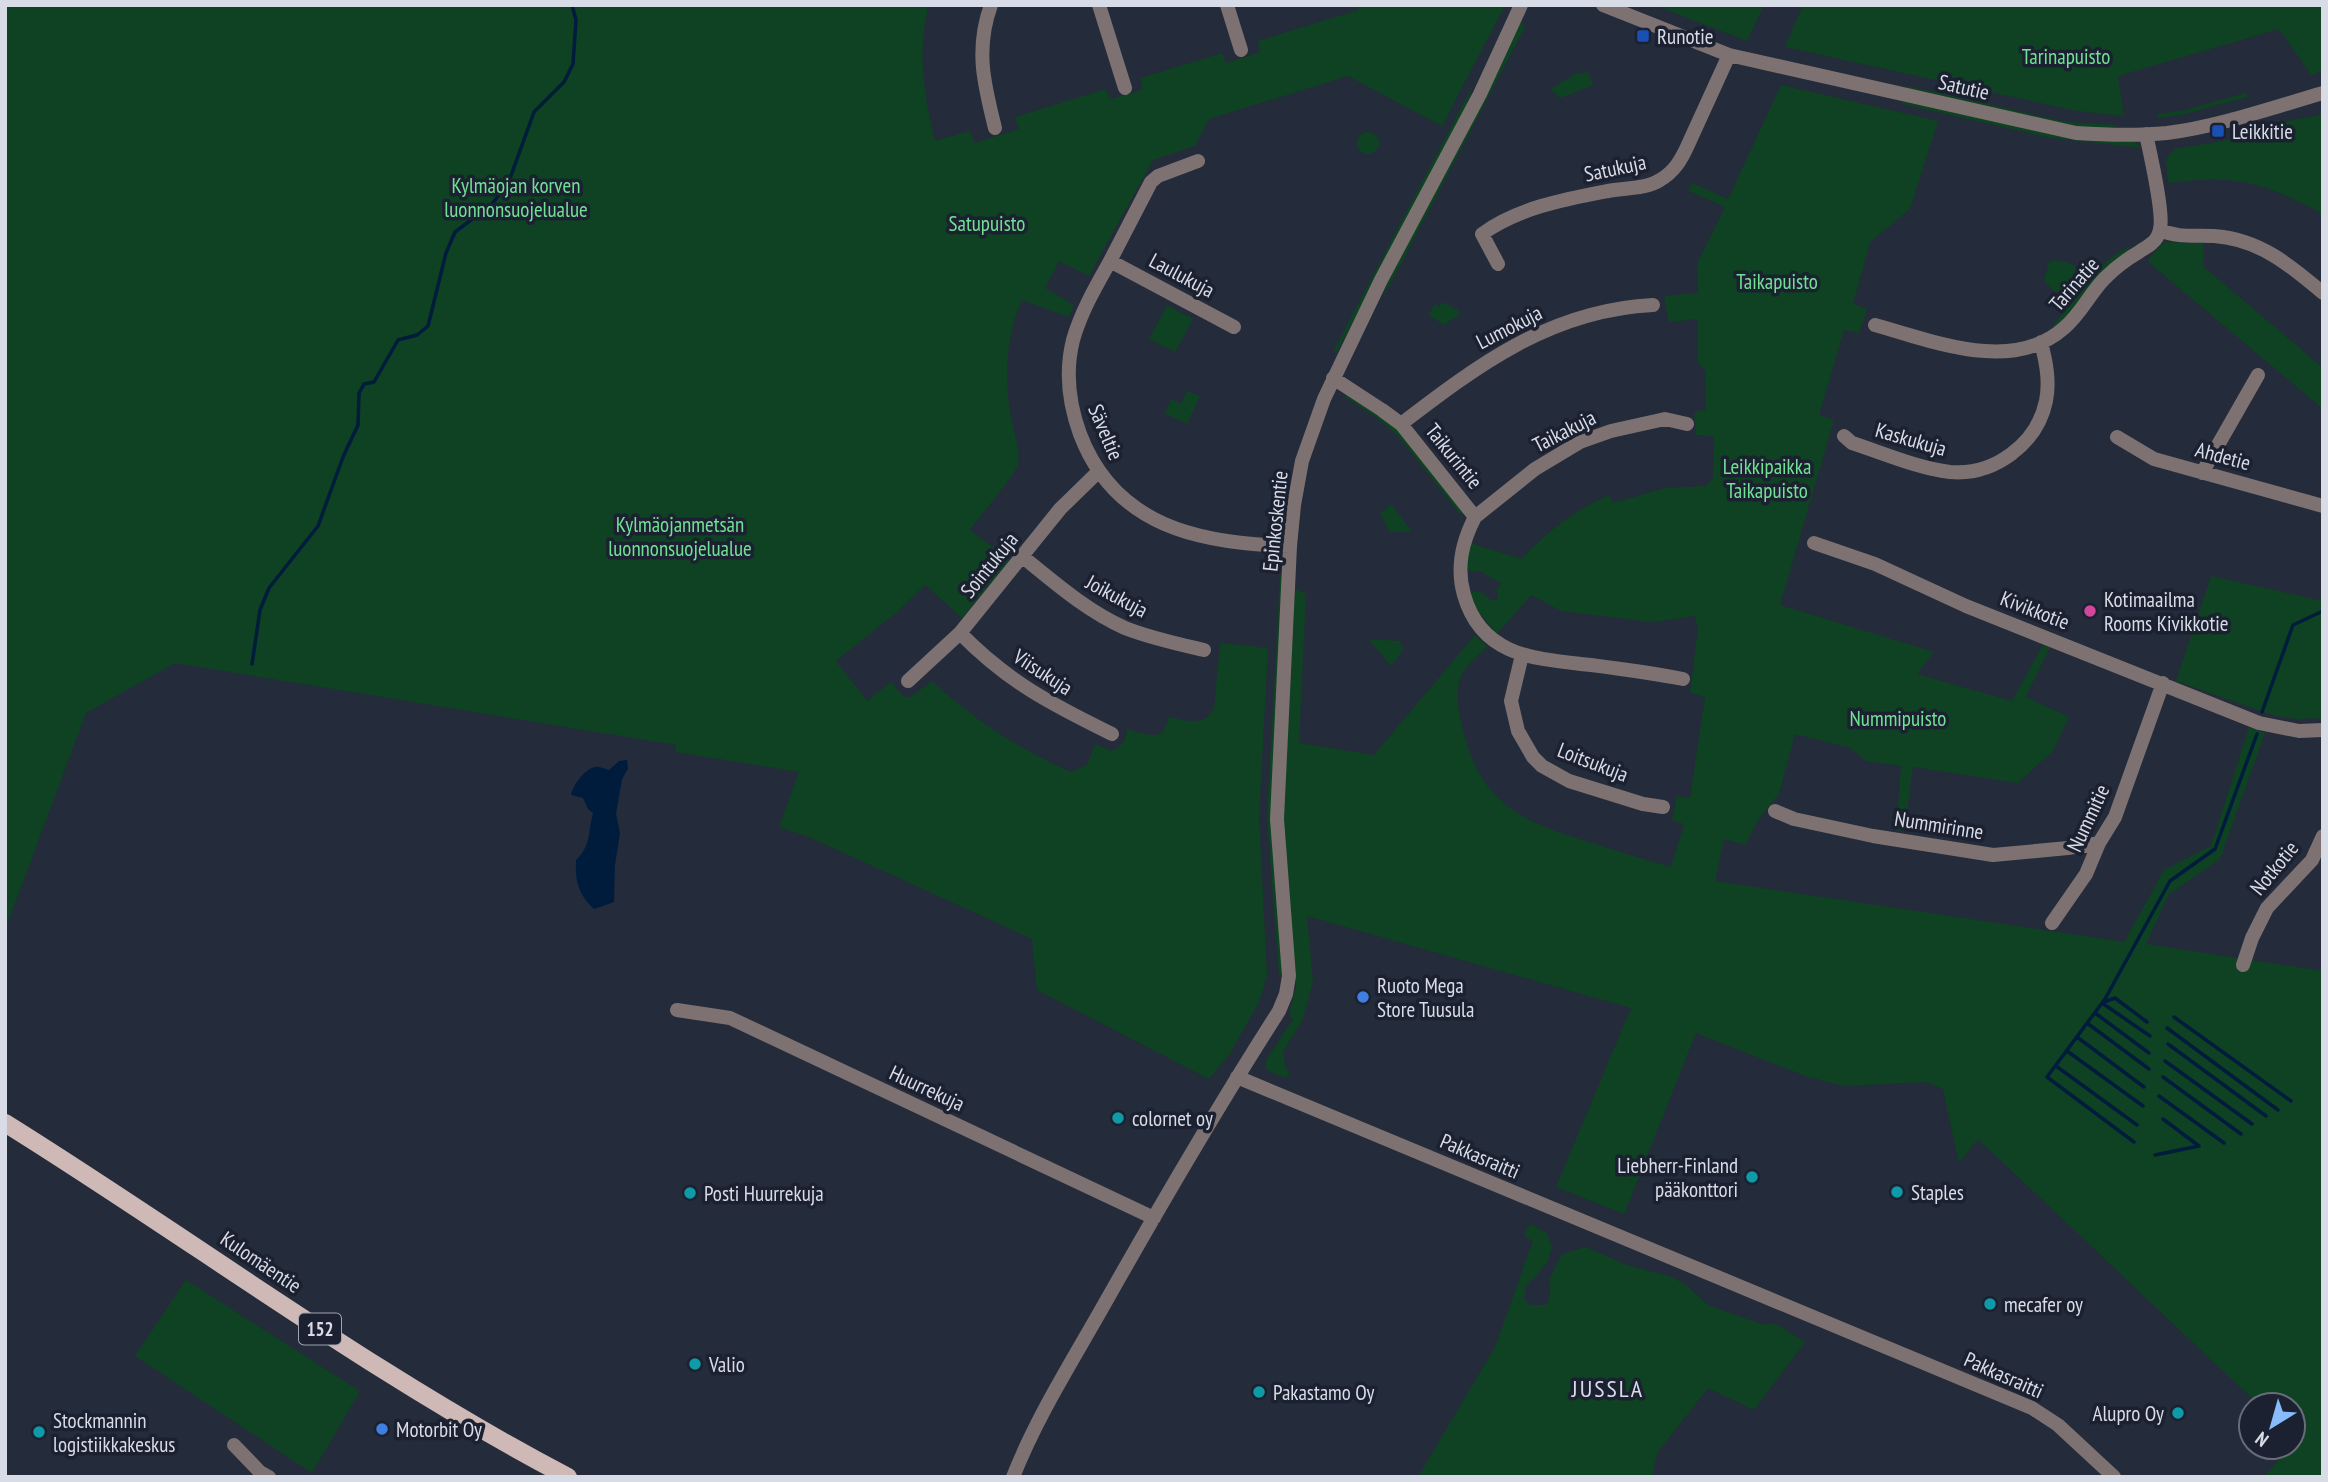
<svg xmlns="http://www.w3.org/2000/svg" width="2328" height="1482" font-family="'PT Sans Narrow',sans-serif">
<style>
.green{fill:#0e4222}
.water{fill:#001c3d}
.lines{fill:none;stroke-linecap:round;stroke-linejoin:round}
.stream{stroke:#001c3d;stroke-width:3.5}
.minor{stroke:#7d7271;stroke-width:14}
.major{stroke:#ceb9b7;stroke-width:18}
.transit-dot{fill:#1a4fb4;stroke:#1b2130;stroke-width:2.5}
.hotel-dot{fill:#d1479c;stroke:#1b2130;stroke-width:2.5}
.shop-dot{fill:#3f7fe0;stroke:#1b2130;stroke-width:2.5}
.culture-dot{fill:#0f9aa8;stroke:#1b2130;stroke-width:2.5}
.labels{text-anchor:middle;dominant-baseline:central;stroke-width:7;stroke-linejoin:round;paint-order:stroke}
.shield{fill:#1b2130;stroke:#9fa4af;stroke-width:2}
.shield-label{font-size:19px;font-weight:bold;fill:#d8dce6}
.poi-label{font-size:21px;fill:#d8dce6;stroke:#1b2130;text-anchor:start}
.park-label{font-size:21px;fill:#71e194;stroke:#1b2130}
.street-label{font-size:21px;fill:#d8dce6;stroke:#1b2130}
.quarter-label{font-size:24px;letter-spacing:2px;fill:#d8dce6;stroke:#1b2130}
</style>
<rect width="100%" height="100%" fill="#242b3a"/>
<!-- green -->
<path class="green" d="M5,5H928C918,58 923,90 935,141L970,131L974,143L1019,129L1015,117L1106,89L1110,99L1142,90L1141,78L1222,53L1226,63L1260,52L1258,41L1358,10L1357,5H1505L1442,126L1348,76L1209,119L1195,146L1153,160L1089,276L1059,261L1045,288L1074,305L1069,317L1022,300C1005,336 1004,383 1012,422C1014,435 1021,451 1018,465C1016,473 978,519 970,530L1010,560L962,618L925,585L896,613L836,661L867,701L891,682L903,696L909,698L932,681C976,721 1017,748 1071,772L1087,765L1095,744L1111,751C1121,748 1127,740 1127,729C1147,734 1164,744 1168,717C1186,720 1205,728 1214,708L1220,643L1268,648L1259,817L1267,976L1259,1002L1231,1052L1209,1079L1037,990L1032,939L809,837L779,827L799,772L676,752V745L175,663L86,713L5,930Z
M1654,5H1764L1747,41Z
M1803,5H2323V69L2312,76L2279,29L2118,76L2124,116L2077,111L1785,47Z
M1521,22L1525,27L1383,298L1389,279Z
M1588,72L1593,85L1560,98L1551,89L1575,74Z
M1474,83L1466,106L1336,354L1334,350Z
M1781,85L1938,121L1910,209L1870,242L1853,304L1867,309L1859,333L1844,330L1819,415L1834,420L1780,605L1934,652L1917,674L2012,701L2043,645L2050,647L2026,697L2069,717L2053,751L2018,783L1913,767L1904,832L1896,830L1901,766L1866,761L1851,748L1795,734L1779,794L1758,820L1745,845L1724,839L1715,881L2124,942L2164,870L2211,846L2249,727L2265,733L2220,859L2169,894L2146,944L2323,971V1477H2263L2297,1441L2293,1437V1405H2259L1978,1139L1959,1163L1943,1089L1926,1082L1844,1086L1805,1076L1696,1033L1624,1214L1556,1187L1631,1008L1307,916L1313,981L1303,1019L1283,1052L1286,1070L1290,1072L1286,1078L1269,1071L1265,1067L1267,1059L1293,1019L1289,1015L1296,986L1283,811L1295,589L1306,594L1299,743L1374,755L1475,635L1487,646C1479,655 1463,668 1460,679C1455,697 1460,721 1465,738C1484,806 1526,823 1589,842C1616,851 1644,859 1671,867L1684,824L1672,820L1677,796L1690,798L1705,697L1690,693L1698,629L1695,616L1652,622L1561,611L1531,595L1497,634L1477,610L1470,592L1479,591L1493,601L1497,599L1498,593L1496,590L1502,584L1482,572L1465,570L1470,543L1522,559C1547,531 1574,511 1609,495L1613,503L1665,488L1706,486L1713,478L1714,436L1696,435L1694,414L1697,411L1706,410V371L1698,363V319L1669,322L1664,296L1698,293L1697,264L1725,207L1689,191L1692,183L1728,199Z
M1907,86L2067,122L2116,125V130L2080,127L1906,88Z
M2245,93L2248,97L2185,114L2158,118V114L2185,110Z
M1903,102L2132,141L2143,148L2051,138L1902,104Z
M2323,114V215C2314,208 2303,204 2293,199C2246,177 2219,177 2168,183L2166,159L2175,149L2223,141L2288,121Z
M1357 143a11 11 0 1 1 22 0a11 11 0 1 1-22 0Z
M2164,242L2203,243L2204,267L2323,368V409L2147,261Z
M2129,247L2130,250L2055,328L2053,325C2077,300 2095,262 2129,247Z
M2055,260C2063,262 2076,263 2079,272L2064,294L2054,291L2044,281L2049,262Z
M1442,302L1458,310L1460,314L1444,325L1428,315L1435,304L1439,306Z
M1167,305L1193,319L1175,352L1149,339Z
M1187,391L1200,396L1187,424L1165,414L1171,399L1181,404Z
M1345,394L1394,426L1464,512L1460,514L1399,437L1376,417L1346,398Z
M1391,504L1412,532H1390L1380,514Z
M1283,573V975H1279L1267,816L1280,577Z
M2211,576L2323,601V718L2295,719L2272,715L2176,681Z
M1368,639L1400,641L1403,650L1391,666Z
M1530,1224L1547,1233L1552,1247L1547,1263L1526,1287L1524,1299L1530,1305H1547L1550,1294L1549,1280L1562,1254L1586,1247L1624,1264L1671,1277L1685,1284L1708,1305L1764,1325L1775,1323L1805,1342L1754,1410L1708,1388L1657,1453L1652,1477H1418L1495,1347L1533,1241L1525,1237V1231Z
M186,1280L360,1391L312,1473L135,1356Z"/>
<!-- water -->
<path class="water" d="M627,760L628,769L622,779L616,814L620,833L615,865L614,902L594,909C578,894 575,881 576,860C591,846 588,833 593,813L588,809L583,798L571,795C573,785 585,768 596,767C600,766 604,769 609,770L619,761Z"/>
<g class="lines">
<!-- stream -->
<path class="stream" d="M252,664L260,610L269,588L318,526L343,457L358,425L359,393L364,384L374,382L398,340L417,335L428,326L446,253L455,232L491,205L508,184L534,112L564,82L573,64L576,20L572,5
M2262,712L2293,625L2323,611
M2104,1002L2115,998L2147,1022
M2102,1003L2150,1036
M2095,1013L2149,1053
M2174,1017L2291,1101
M2087,1023L2149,1069
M2167,1028L2278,1110
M2077,1037L2144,1087
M2168,1044L2266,1116
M2067,1051L2143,1106
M2165,1061L2252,1124
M2056,1066L2137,1125
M2163,1077L2241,1134
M2159,1096L2224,1143
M2134,1142L2047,1077L2105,999L2170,881L2215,849L2257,734
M2155,1155L2199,1146L2163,1119"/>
<!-- minor -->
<path class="minor" d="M991,5C975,49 984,84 995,128
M1099,5L1125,88
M1227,5L1241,50
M1603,5L1729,55L2076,133C2106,135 2136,136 2167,133C2217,127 2274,107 2323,93
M1198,161L1158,176L1151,182C1137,209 1123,236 1109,263C1095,288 1081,312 1073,340C1065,372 1069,404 1080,434C1115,527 1201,544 1290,546
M2160,230C2178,238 2194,235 2214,236C2259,239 2290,265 2323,293
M1110,261L1234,327
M1498,264L1482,234C1517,208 1566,199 1608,191C1625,188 1646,189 1660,180C1674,172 1681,160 1687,147L1729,55
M1875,325C1933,341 2012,374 2064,328C2081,314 2090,293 2105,278C2115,268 2127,259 2139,252C2143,249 2148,247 2152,243C2156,240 2159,234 2160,229C2164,213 2150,153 2146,134
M1333,378L1382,410L1401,424L1475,517C1462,542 1456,567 1464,595C1482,658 1538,659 1591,665C1622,669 1652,673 1683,679
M1401,424C1478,365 1551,310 1653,305
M1844,436L1852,443C1883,453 1917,468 1950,472C1994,476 2037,444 2046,401C2050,381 2046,362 2041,342
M2117,437L2154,459L2323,506
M2202,473L2258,375
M1475,517L1535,469L1580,442L1611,431L1665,419L1687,424
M1814,543L1875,564L1966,606L2259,723L2299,731L2323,730
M1023,557C1055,583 1087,611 1125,628C1150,638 1178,644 1204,650
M960,633C1008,682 1051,704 1112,734
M1522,655L1511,701L1518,731L1533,757L1542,766L1569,781L1643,804L1663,807
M908,681L960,633L1060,509L1099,471
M1775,811L1794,819L1873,836L1993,855L2068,848L2099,843
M2052,923L2086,874L2099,843L2115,817L2163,683
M2243,965L2252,938L2267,908L2312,860L2323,836
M677,1010L730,1018L1154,1218
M1237,1077L2032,1408L2058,1425L2114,1477
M234,1445L260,1472L269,1477
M1013,1477C1037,1416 1073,1360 1105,1303C1161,1204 1218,1106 1279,1011L1286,994L1289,976L1277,819L1290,546L1294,505L1302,461L1324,399L1381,280L1480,94L1521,5"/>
<!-- major -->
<path class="major" d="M5,1123C193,1240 371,1374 568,1477"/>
</g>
<!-- markers -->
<g class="transit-dot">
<rect x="1636" y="29" width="14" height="14" rx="3.5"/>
<rect x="2211" y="124" width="14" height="14" rx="3.5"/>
</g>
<circle class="hotel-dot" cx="2090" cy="611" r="7"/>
<g class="shop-dot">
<circle cx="1363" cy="997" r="7"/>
<circle cx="382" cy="1429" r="7"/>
</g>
<g class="culture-dot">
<circle cx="1118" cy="1118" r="7"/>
<circle cx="1752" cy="1177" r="7"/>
<circle cx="1897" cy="1192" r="7"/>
<circle cx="690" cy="1193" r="7"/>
<circle cx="1990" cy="1304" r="7"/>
<circle cx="695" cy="1364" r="7"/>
<circle cx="1259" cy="1392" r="7"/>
<circle cx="2178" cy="1413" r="7"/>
<circle cx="39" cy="1432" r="7"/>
</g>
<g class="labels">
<!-- shield labels -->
<rect class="shield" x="299" y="1313.5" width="42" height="31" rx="5"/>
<g class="shield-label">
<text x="320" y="1329">152</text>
</g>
<!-- poi labels -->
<g class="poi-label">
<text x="1657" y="36">Runotie</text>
<text x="2232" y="131">Leikkitie</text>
<text x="2104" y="599">Kotimaailma<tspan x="2104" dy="24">Rooms Kivikkotie</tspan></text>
<text x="1377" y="985">Ruoto Mega<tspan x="1377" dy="24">Store Tuusula</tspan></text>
<text x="1132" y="1118">colornet oy</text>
<text x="1738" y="1165" text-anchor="end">Liebherr-Finland<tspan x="1738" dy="24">pääkonttori</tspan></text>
<text x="1911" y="1192">Staples</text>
<text x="704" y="1193">Posti Huurrekuja</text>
<text x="2004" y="1304">mecafer oy</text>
<text x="709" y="1364">Valio</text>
<text x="1273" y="1392">Pakastamo Oy</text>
<text x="2164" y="1413" text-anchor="end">Alupro Oy</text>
<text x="53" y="1420">Stockmannin<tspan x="53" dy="24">logistiikkakeskus</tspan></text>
<text x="396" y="1429">Motorbit Oy</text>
</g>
<!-- park labels -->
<g class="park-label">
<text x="2066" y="56">Tarinapuisto</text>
<text x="516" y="185">Kylmäojan korven<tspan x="516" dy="24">luonnonsuojelualue</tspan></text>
<text x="987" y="223">Satupuisto</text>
<text x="1777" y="281">Taikapuisto</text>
<text x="1767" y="466">Leikkipaikka<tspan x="1767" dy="24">Taikapuisto</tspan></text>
<text x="680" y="524">Kylmäojanmetsän<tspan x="680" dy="24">luonnonsuojelualue</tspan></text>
<text x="1898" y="718">Nummipuisto</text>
</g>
<!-- street labels -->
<g class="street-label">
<text transform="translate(1964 87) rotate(13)">Satutie</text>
<text transform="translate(1615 168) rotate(-12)">Satukuja</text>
<text transform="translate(1182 275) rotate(28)">Laulukuja</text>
<text transform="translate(2074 284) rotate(-49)">Tarinatie</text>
<text transform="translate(1509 327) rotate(-27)">Lumokuja</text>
<text transform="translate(1564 431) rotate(-27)">Taikakuja</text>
<text transform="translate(1106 432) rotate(67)">Säveltie</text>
<text transform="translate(1911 439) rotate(16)">Kaskukuja</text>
<text transform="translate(1454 456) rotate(51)">Taikurintie</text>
<text transform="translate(2223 456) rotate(15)">Ahdetie</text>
<text transform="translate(1275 521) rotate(-84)">Epinkoskentie</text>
<text transform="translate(989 565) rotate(-51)">Sointukuja</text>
<text transform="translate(1117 596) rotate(28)">Joikukuja</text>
<text transform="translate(2035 610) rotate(21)">Kivikkotie</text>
<text transform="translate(1043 672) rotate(33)">Viisukuja</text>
<text transform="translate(1593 762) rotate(21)">Loitsukuja</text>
<text transform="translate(2088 818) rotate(-65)">Nummitie</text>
<text transform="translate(1939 825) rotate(9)">Nummirinne</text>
<text transform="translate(2274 868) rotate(-51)">Notkotie</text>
<text transform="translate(927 1088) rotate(25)">Huurrekuja</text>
<text transform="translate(1480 1156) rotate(23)">Pakkasraitti</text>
<text transform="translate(261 1262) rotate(34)">Kulomäentie</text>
<text transform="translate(2004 1375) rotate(24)">Pakkasraitti</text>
</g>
<!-- quarter labels -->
<g class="quarter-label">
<text x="1608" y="1388">JUSSLA</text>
</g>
</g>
<!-- border -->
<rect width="2328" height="1482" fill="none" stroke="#d8dce6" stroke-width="14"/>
<!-- north arrow -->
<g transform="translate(2272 1426) rotate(217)"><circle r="33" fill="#1b2130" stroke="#676c79" stroke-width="2"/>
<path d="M0-5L12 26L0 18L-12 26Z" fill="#87bbfb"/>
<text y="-10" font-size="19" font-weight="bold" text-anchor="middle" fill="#d8dce6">N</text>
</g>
</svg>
